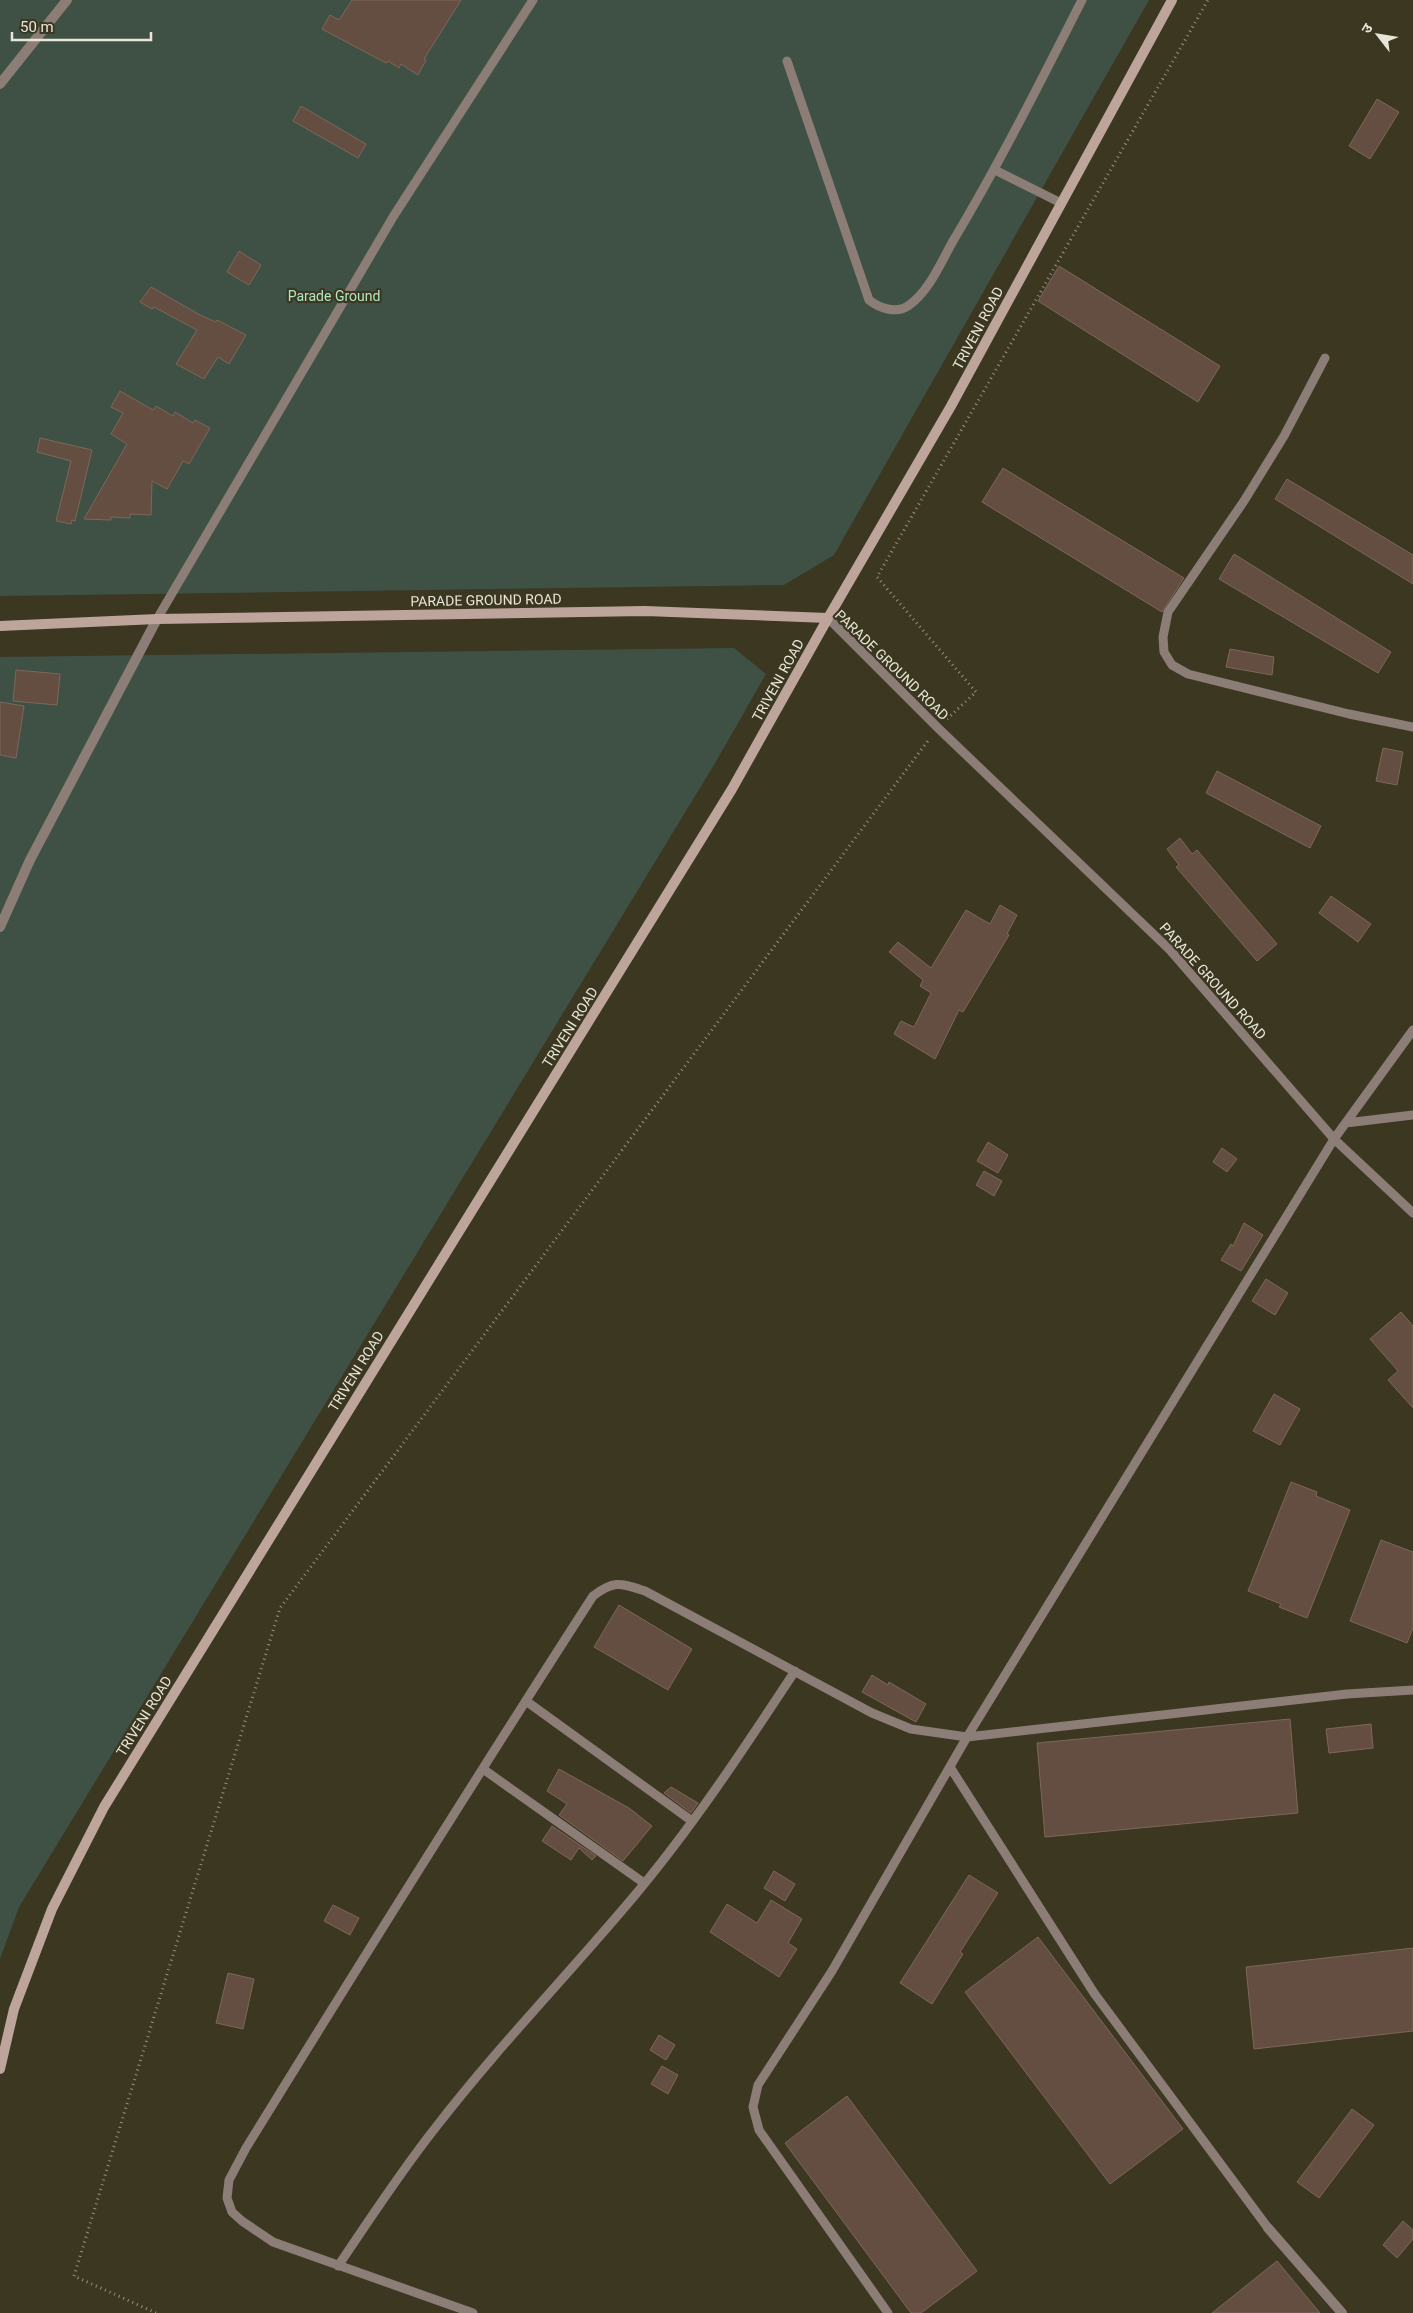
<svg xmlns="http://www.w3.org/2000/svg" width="1413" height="2313" font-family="Roboto,'Noto Sans Devanagari',sans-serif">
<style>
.green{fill:#3f5145}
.building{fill:#634e41;stroke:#7e6759}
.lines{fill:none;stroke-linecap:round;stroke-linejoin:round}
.path{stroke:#959280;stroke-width:3;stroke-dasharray:1 4;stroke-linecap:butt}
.lane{stroke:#8c7d77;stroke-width:9}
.street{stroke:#8c7d77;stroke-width:10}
.secondary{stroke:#bda59b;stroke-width:10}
.labels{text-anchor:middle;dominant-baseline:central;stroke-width:4.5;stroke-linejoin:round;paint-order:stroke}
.park-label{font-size:14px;fill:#afe7c3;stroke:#3b3721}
.street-label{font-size:14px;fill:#e8e6d8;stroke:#3b3721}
</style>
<rect width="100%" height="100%" fill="#3b3721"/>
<!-- green -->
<path class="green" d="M0,0H1149L834,555L784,585L0,596Z
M734,648L766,674L714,765L19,1907L0,1959V657Z"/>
<!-- building -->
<path class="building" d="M352,0H461L424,59L426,60L418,75L401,64L399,68L388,61L386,63L322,29L330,15L339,20Z
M1377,99L1399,112L1370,159L1349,146Z
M301,106L366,144L358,158L293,121Z
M239,251L261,265L249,285L227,272Z
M1059,266L1220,366L1198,402L1038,301Z
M151,287L200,315L216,322L217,320L246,335L229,364L218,357L204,379L176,364L197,330L154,307L152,309L140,302Z
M120,391L153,410L156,406L173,416L175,412L193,423L195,420L210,428L189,464L183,461L167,489L152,481L151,515L130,514V518L111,517V520L84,519L127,444L111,434L123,413L111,407Z
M40,438L92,450L75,521L72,520L71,524L56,521L71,461L37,452Z
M1003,468L1184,578L1162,612L982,502Z
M1287,479L1413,555V584L1275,499Z
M1234,554L1391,652L1378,673L1219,579Z
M1230,649L1274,657L1272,675L1226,667Z
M16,670L60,674L57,705L13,701Z
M0,702L24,706L16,758L0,755Z
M1383,748L1403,752L1397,785L1376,781Z
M1217,771L1321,826L1310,848L1206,793Z
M1180,838L1192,854L1197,850L1277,944L1257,961L1176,867L1179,865L1167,849Z
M1331,896L1371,924L1358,942L1319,913Z
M1000,905L1017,915L1007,934L1009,935L963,1012L959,1010L935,1059L894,1034L901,1021L914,1027L931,993L920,986L923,980L889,952L898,942L931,968L966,910L990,924Z
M988,1142L1008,1155L998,1173L977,1161Z
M1222,1148L1237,1159L1227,1172L1213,1162Z
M984,1171L1002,1181L994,1196L976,1185Z
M1244,1223L1263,1235L1241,1271L1221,1260L1231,1244L1233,1246Z
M1266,1279L1288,1293L1275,1315L1252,1301Z
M1401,1312L1413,1326V1408L1388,1380L1398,1371L1370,1339Z
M1274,1394L1300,1409L1280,1445L1253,1431Z
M1291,1482L1317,1492L1316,1496L1350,1510L1307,1618L1279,1607L1281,1604L1248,1591Z
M1381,1540L1413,1552V1628L1407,1643L1350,1621Z
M619,1605L692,1649L668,1690L594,1647Z
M872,1675L888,1685L889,1682L926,1704L916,1722L862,1692Z
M1290,1719L1298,1813L1045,1837L1037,1743Z
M1371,1724L1373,1748L1329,1753L1326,1729Z
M559,1769L629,1808L652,1826L623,1861L559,1815L567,1804L547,1791Z
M671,1787L698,1803L691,1813L664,1793Z
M552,1826L596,1856L592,1860L579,1848L571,1860L542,1841Z
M774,1871L795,1884L785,1901L764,1888Z
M969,1875L998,1893L960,1952L963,1954L932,2004L900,1983Z
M771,1900L802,1919L788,1943L797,1949L779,1977L710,1932L727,1904L757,1923Z
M333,1905L359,1918L350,1935L324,1921Z
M1038,1937L1183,2129L1110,2184L965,1992Z
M1413,1948V2031L1254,2049L1246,1967Z
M228,1973L254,1979L243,2029L216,2023Z
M659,2035L675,2045L666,2060L650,2050Z
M662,2066L678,2075L668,2094L651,2084Z
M847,2096L977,2271L921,2313H911L785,2143Z
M1352,2109L1374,2125L1319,2198L1297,2182Z
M1403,2221L1413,2230V2239L1397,2258L1383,2245Z
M1277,2261L1320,2313H1212Z"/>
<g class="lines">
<!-- path -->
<path class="path" d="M947,719L976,692L877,577L1208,0
M156,2313L74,2276L280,1608L930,738"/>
<!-- lane -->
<path class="lane" d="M787,61L869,300C879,308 896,314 908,306C929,292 941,262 953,241C1000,162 1041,81 1082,0
M995,170L1061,203
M1325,358L1284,436L1244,501L1168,612L1163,637L1164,652L1172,665L1188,674L1349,714L1413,727
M828,618L938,728L1170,950L1334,1139L1413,1213
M157,619L393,217L533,0
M1346,1123L1413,1115
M526,1701L692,1821
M950,1767L1094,1993L1268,2228
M483,1769L644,1883
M338,2266C370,2219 401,2171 436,2127C497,2048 566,1977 630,1901C691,1829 743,1750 795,1671
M473,2313L273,2242L242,2221L232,2212L227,2198L229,2180L246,2148C360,1963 475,1779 593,1596C614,1580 620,1583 645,1591L872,1713L911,1729L967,1737L1347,1694L1413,1690
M888,2313L759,2130L753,2107L758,2085L832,1971L967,1737L1334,1139L1413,1030"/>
<!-- street -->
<path class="street" d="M0,84L67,0
M0,927L30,860L157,619
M1268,2228L1342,2313"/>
<!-- secondary -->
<path class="secondary" d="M0,626L157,619L645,611L828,618
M0,2069L14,2009L52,1909L104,1807L732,789L828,618L951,406L1172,0"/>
</g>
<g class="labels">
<!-- park labels -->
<g class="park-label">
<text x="334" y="296">Parade Ground</text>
</g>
<!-- street labels -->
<g class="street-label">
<text transform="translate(978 328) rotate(-62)">TRIVENI ROAD</text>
<text transform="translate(486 600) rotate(-1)">PARADE GROUND ROAD</text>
<text transform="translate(892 665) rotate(44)">PARADE GROUND ROAD</text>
<text transform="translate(778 680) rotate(-61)">TRIVENI ROAD</text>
<text transform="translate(1213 981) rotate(48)">PARADE GROUND ROAD</text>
<text transform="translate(570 1027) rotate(-58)">TRIVENI ROAD</text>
<text transform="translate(356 1371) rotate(-58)">TRIVENI ROAD</text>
<text transform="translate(144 1716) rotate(-58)">TRIVENI ROAD</text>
</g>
</g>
<!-- north arrow -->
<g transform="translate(1378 35) rotate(301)" stroke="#3b3721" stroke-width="4" paint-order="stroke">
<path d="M0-4L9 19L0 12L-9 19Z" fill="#e8e6d8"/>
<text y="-8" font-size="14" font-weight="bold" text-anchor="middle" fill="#e8e6d8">उ</text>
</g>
<!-- scale -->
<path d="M12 32v8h139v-8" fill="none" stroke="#e8e6d8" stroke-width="2.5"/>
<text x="20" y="32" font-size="15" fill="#e8e6d8" stroke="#3b3721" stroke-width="4" paint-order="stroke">50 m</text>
</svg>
